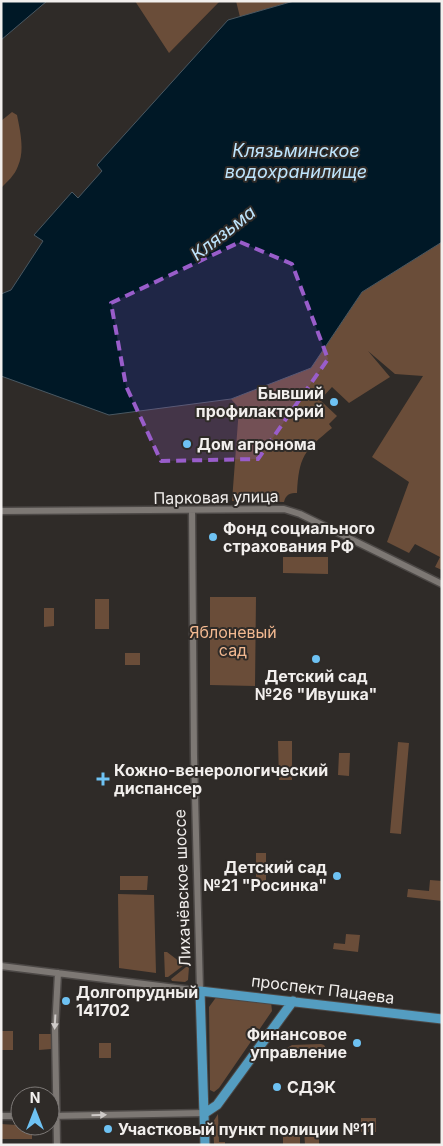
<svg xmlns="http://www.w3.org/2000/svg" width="443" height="1146" font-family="Inter,sans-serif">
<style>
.green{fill:#6a4d39}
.water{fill:#001826;stroke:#495862}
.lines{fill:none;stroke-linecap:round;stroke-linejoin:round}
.minor-casing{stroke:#4c4846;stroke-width:9}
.major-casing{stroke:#4c4846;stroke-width:11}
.minor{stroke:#7d7874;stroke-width:6}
.major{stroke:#549dc1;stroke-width:9}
.oneway{fill:#cfcbc9}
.marked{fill:#995dca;fill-opacity:0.2;stroke:#995dca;stroke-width:4;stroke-dasharray:10 6;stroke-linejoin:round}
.poi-dot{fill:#6ec2f3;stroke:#2f2b28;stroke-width:2}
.labels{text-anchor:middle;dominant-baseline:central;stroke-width:4;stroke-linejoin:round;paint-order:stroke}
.poi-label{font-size:16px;font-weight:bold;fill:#f2efed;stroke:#2f2b28;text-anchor:start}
.street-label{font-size:16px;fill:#f2efed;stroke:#2f2b28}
.park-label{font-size:16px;fill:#f3b991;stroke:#2f2b28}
.water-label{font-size:18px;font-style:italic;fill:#bfe5fd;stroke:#2f2b28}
</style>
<rect width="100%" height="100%" fill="#2f2b28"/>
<!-- green -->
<path class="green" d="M135,1H220L169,53Z
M236,1H294L240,17Z
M12,112L17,115C20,130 25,151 18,166C15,175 7,182 1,188V121Z
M442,242V570L435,567L440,557L415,544L409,553L387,542L409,482L372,457L423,376L395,374L368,351L390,377L349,403L332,387L320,400L337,416L329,424L332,428C304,451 299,456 297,493C290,493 286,494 284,502L232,501L239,408L231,399L311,368L362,292Z
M283,557H328V574L283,573Z
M210,597H256L255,686L210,685Z
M95,599H109V629H95Z
M44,608H54V626L44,627Z
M125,653H140V665H125Z
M278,741H292V780H279Z
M398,742L409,743L401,834L390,833Z
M339,753H350L349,776L338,775Z
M256,853H266V881L256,882Z
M120,876H148L147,890H120Z
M430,880L442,881V901L407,897L408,889L429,891Z
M118,894L154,895L156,973L119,968Z
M346,934L360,935L358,952L333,949L334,943L345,944Z
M164,952H167L184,965L168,977H165Z
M186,967H189L188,980L185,982L172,981L171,979Z
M217,996L271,1002L272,1011L219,1088L214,1092L210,1090L209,1007Z
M1,1031H13V1050H1Z
M39,1034H51V1049L39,1050Z
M99,1043H111V1058H99Z
M321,1044L324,1045L327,1050L325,1055L321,1056H292L287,1054V1048L292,1045Z
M218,1114L219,1142H225V1145L214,1144L213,1122Z
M361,1118H376V1132H361Z
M1,1124L32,1126V1139H1Z
M304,1129H319V1145H305Z
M283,1133H300V1145H283Z"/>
<!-- water -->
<path class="water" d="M1,1H47L1,40Z
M294,1H442V242L362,292L311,368L231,399L109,415L1,376V294L11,290L43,241L34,235L72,192L78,198L102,171L97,165L228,20Z"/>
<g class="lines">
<!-- minor casing -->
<g class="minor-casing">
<path id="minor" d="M1,511L284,509L300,514L442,584
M1,966L200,991L194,756L192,511
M1,1116H20
M50,1116L205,1113
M57,1145L55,1030L58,973"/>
</g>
<!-- major casing -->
<g class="major-casing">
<path id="major" d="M205,1113L217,1105L293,1001
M205,1145L200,991L442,1019"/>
</g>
<!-- minor -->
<use href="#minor" class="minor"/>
<!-- major -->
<use href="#major" class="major"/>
</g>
<!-- one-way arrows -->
<defs><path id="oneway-solid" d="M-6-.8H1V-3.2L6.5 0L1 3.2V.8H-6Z" transform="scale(1.25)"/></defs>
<g class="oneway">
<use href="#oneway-solid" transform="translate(55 1022) rotate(93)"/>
<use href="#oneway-solid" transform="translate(99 1115) rotate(-1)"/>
</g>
<!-- marked area -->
<path class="marked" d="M240,242L292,264L328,359L258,459L161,461L126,386L111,303Z"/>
<!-- markers -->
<g class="poi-dot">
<circle cx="334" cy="402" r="5"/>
<circle cx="187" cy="444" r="5"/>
<circle cx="213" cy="537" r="5"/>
<circle cx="316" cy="659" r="5"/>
<path d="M100.5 771.5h5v5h5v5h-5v5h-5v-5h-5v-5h5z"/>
<circle cx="337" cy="876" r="5"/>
<circle cx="66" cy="1001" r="5"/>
<circle cx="357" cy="1043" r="5"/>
<circle cx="277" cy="1087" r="5"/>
<circle cx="108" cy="1129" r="5"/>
</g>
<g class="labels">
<!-- poi labels -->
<g class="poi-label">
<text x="324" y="393" text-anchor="end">Бывший<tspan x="324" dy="18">профилакторий</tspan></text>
<text x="197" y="444">Дом агронома</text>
<text x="223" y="528">Фонд социального<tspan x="223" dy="18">страхования РФ</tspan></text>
<text x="316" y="676" text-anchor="middle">Детский сад<tspan x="316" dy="18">№26 "Ивушка"</tspan></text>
<text x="114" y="770">Кожно-венерологический<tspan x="114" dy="18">диспансер</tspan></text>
<text x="327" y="867" text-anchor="end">Детский сад<tspan x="327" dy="18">№21 "Росинка"</tspan></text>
<text x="76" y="992">Долгопрудный<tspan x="76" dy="18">141702</tspan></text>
<text x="347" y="1034" text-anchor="end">Финансовое<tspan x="347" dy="18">управление</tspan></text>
<text x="287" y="1087">СДЭК</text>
<text x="118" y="1129">Участковый пункт полиции №11</text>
</g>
<!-- street labels -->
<g class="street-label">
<text transform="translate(216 497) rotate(-1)">Парковая улица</text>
<text transform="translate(182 888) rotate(-92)">Лихачёвское шоссе</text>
<text transform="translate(323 989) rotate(7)">проспект Пацаева</text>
</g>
<!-- park labels -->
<g class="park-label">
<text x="233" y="632">Яблоневый<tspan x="233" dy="18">сад</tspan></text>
</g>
<!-- water labels -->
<g class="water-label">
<text x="296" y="150">Клязьминское<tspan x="296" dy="21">водохранилище</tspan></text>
<text transform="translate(223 233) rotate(-38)">Клязьма</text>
</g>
</g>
<!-- border -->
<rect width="443" height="1146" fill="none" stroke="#f2efed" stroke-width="5"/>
<!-- north arrow -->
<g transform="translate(35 1111)"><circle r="24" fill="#2f2b28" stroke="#7d7977"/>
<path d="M0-4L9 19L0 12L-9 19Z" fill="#6ec2f3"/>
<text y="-8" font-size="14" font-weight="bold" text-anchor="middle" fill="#f2efed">N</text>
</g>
</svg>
